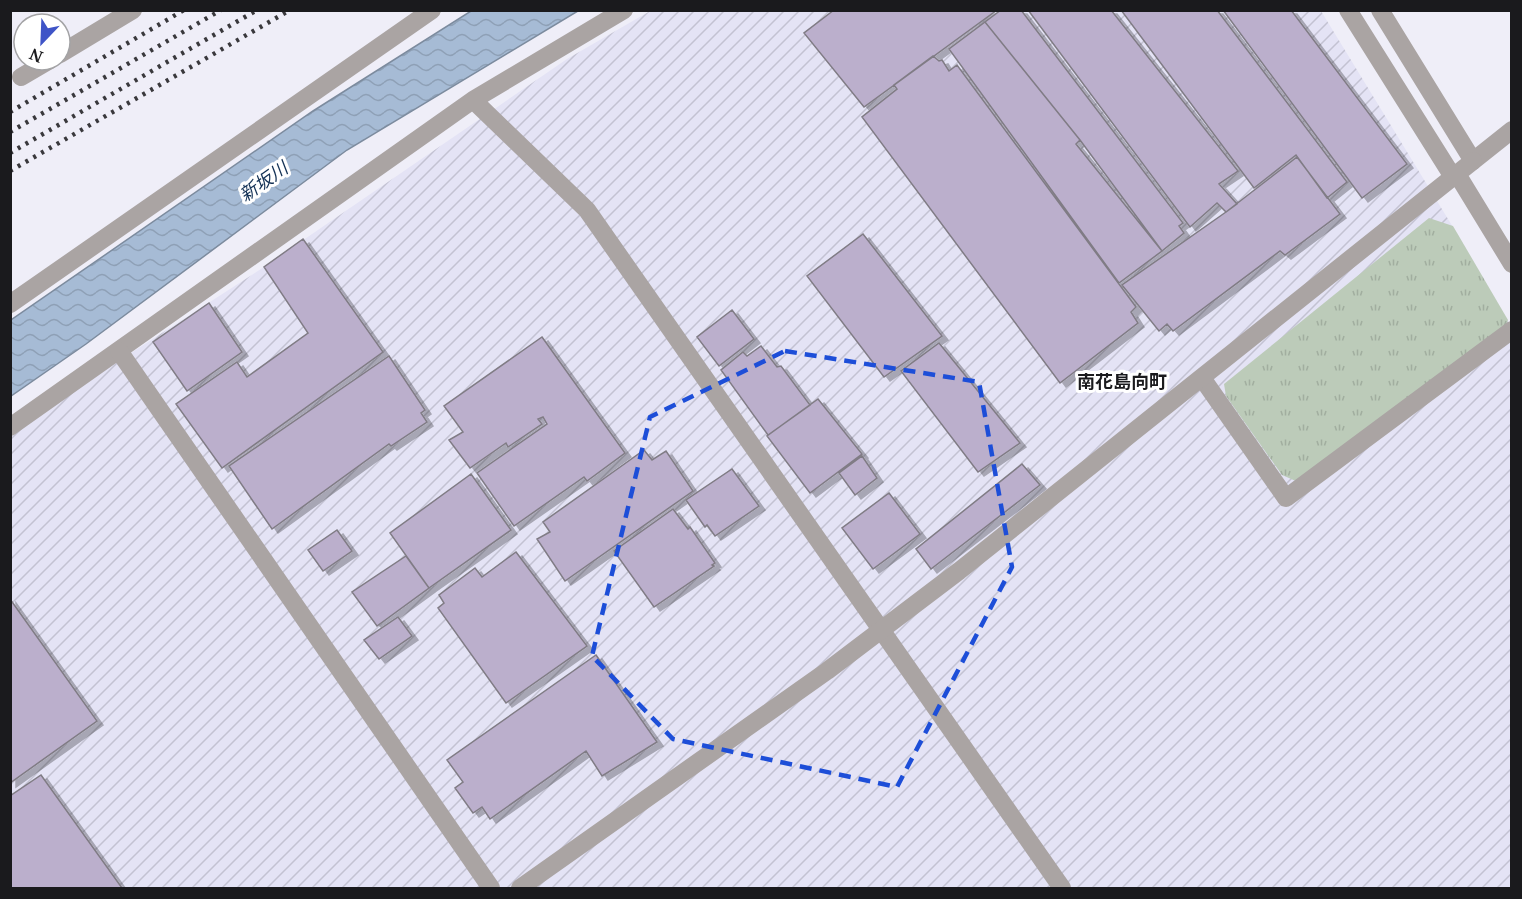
<svg xmlns="http://www.w3.org/2000/svg" width="1522" height="899" font-family="'Noto Serif','Noto Sans JP',serif">
<style>
.industrial{fill:url(#industrial-furrows)}
.park{fill:url(#park-tufts)}
.water{fill:url(#water-waves);stroke:#7c8b9e;stroke-width:1.5}
.building{fill:#bbafcc;stroke:#807c85;stroke-width:1.5;filter:url(#shadow)}
.lines{fill:none;stroke-linecap:round;stroke-linejoin:round}
.minor{stroke:#aaa4a3;stroke-width:18}
.tertiary{stroke:#aaa4a3;stroke-width:18}
.rail{stroke:#39383c;stroke-width:4.5;stroke-dasharray:3 6;stroke-linecap:butt}
.marked{fill:none;stroke:#1d4ed8;stroke-width:4.5;stroke-dasharray:12 8;stroke-linejoin:round}
.labels{text-anchor:middle;dominant-baseline:central;stroke-width:6;stroke-linejoin:round;paint-order:stroke}
.water-label{font-size:18px;font-style:italic;fill:#143256;stroke:#fff}
.neighbourhood-label{font-size:18px;font-weight:bold;fill:#1a1a1d;stroke:#fff}
</style>
<defs>
<pattern id="industrial-furrows" width="10" height="10" patternUnits="userSpaceOnUse" patternTransform="scale(1.5)"><rect width="10" height="10" fill="#e4e3f5"/><path d="M-1 1l2-2M0 10L10 0M9 11l2-2" fill="none" stroke="#c3c2d2"/></pattern>
<pattern id="park-tufts" width="24" height="20" patternUnits="userSpaceOnUse" patternTransform="scale(1.5)"><rect width="24" height="20" fill="#bccbb9"/><path d="M3 7l-1-3M5 7V3M7 7l1-3M15 17l-1-3M17 17v-4M19 17l1-3" fill="none" stroke="#a1ae9f"/></pattern>
<pattern id="water-waves" width="16" height="10" patternUnits="userSpaceOnUse" patternTransform="scale(1.5)"><rect width="16" height="10" fill="#a6bbd5"/><path d="M0 5q4-4 8 0t8 0" fill="none" stroke="#8ea0b6"/></pattern>
<filter id="shadow"><feDropShadow dx="6" dy="4" stdDeviation="0" flood-color="#0004"/></filter>
</defs>
<rect width="100%" height="100%" fill="#efeef8"/>
<!-- industrial -->
<path class="industrial" d="M650,11H1321L1459,237L1511,327V888H11L10,437L86,382L264,267L567,59Z"/>
<!-- park -->
<path class="park" d="M1429,218L1453,226L1508,320L1504,330L1298,482L1282,475L1226,396L1224,384Z"/>
<!-- water -->
<path class="water" d="M471,11H578L347,150L86,344L11,396V320L313,111Z"/>
<!-- building -->
<path class="building" d="M834,10H997L864,107L804,33Z
M1001,10H1021L1183,223L1179,226L1184,233L1162,251L1080,140L985,22Z
M1028,10H1111L1238,171L1219,184L1237,204L1226,212L1217,203L1190,227Z
M1121,10H1217L1347,182L1327,198L1296,155L1254,188Z
M1223,10H1291L1407,164L1362,198Z
M985,22L1080,140L1076,144L1162,251L1119,283L949,49Z
M933,56L939,61L942,60L949,71L957,65L1136,307L1131,312L1138,323L1060,383L862,117L897,89L894,85Z
M1297,157L1340,214L1285,255L1280,251L1173,331L1167,324L1159,331L1122,285L1226,212Z
M863,234L942,336L884,377L807,276Z
M303,239L383,352L222,468L176,404L237,362L247,377L308,333L264,267Z
M209,303L242,352L187,391L153,342Z
M732,310L754,339L719,366L697,337Z
M542,337L625,453L587,481L584,477L514,526L477,473L547,424L543,417L538,419L542,424L508,447L506,443L470,468L449,440L463,432L444,406Z
M939,343L1020,443L978,472L901,371Z
M761,346L777,367L781,366L810,405L768,435L721,370L743,352L747,356Z
M389,356L425,410L421,413L427,422L391,446L389,444L272,529L229,466Z
M818,399L862,454L810,493L767,436Z
M644,450L652,460L666,451L693,491L565,581L537,539L550,532L543,522Z
M862,456L877,478L855,495L839,473Z
M1022,464L1040,485L931,569L916,549Z
M732,469L759,506L715,536L707,525L705,527L686,500Z
M471,474L511,530L429,588L390,533Z
M889,493L920,534L873,569L842,528Z
M673,509L688,529L690,527L715,563L712,565L714,566L654,607L614,551Z
M337,530L352,551L323,571L308,550Z
M516,552L587,646L506,703L438,608L444,603L439,595L475,568L482,577Z
M406,556L429,588L377,626L352,592Z
M10,599L97,721L10,783Z
M398,617L412,636L379,659L364,640Z
M596,655L657,742L602,776L586,751L490,819L482,807L473,813L455,788L463,782L447,760Z
M41,775L122,888H10V796Z"/>
<g class="lines">
<!-- minor -->
<path class="minor" d="M1380,10L1473,161L1512,130
M60,54L133,10
M21,77L50,60
M473,100L587,210L1062,888
M10,304L432,10
M1202,378L1286,498L1512,330
M10,427L473,100L624,10"/>
<!-- tertiary -->
<path class="tertiary" d="M1348,10L1453,177
M1457,174L1512,264
M119,351L491,888
M520,888L827,671L959,571L1473,161"/>
<!-- rail -->
<path class="rail" d="M10,112L184,10
M10,132L221,10
M10,153L257,10
M10,171L290,10"/>
</g>
<!-- marked area -->
<path class="marked" d="M785,351L979,382L1012,567L897,787L673,739L592,656L650,417Z"/>
<g class="labels">
<!-- water labels -->
<g class="water-label">
<text transform="translate(263 181) rotate(-35)">新坂川</text>
</g>
<!-- neighbourhood labels -->
<g class="neighbourhood-label">
<text x="1122" y="381">南花島向町</text>
</g>
</g>
<!-- border -->
<rect width="1522" height="899" fill="none" stroke="#1a1a1d" stroke-width="24"/>
<!-- north arrow -->
<g transform="translate(42 42) rotate(203)"><circle r="28" fill="#ffffff" stroke="#a3a3a5" stroke-width="1.5"/>
<path d="M0-4.5L10 22L0 15L-10 22Z" fill="#3f54c7"/>
<text y="-9" font-size="16" font-weight="bold" text-anchor="middle" fill="#1a1a1d">N</text>
</g>
</svg>
